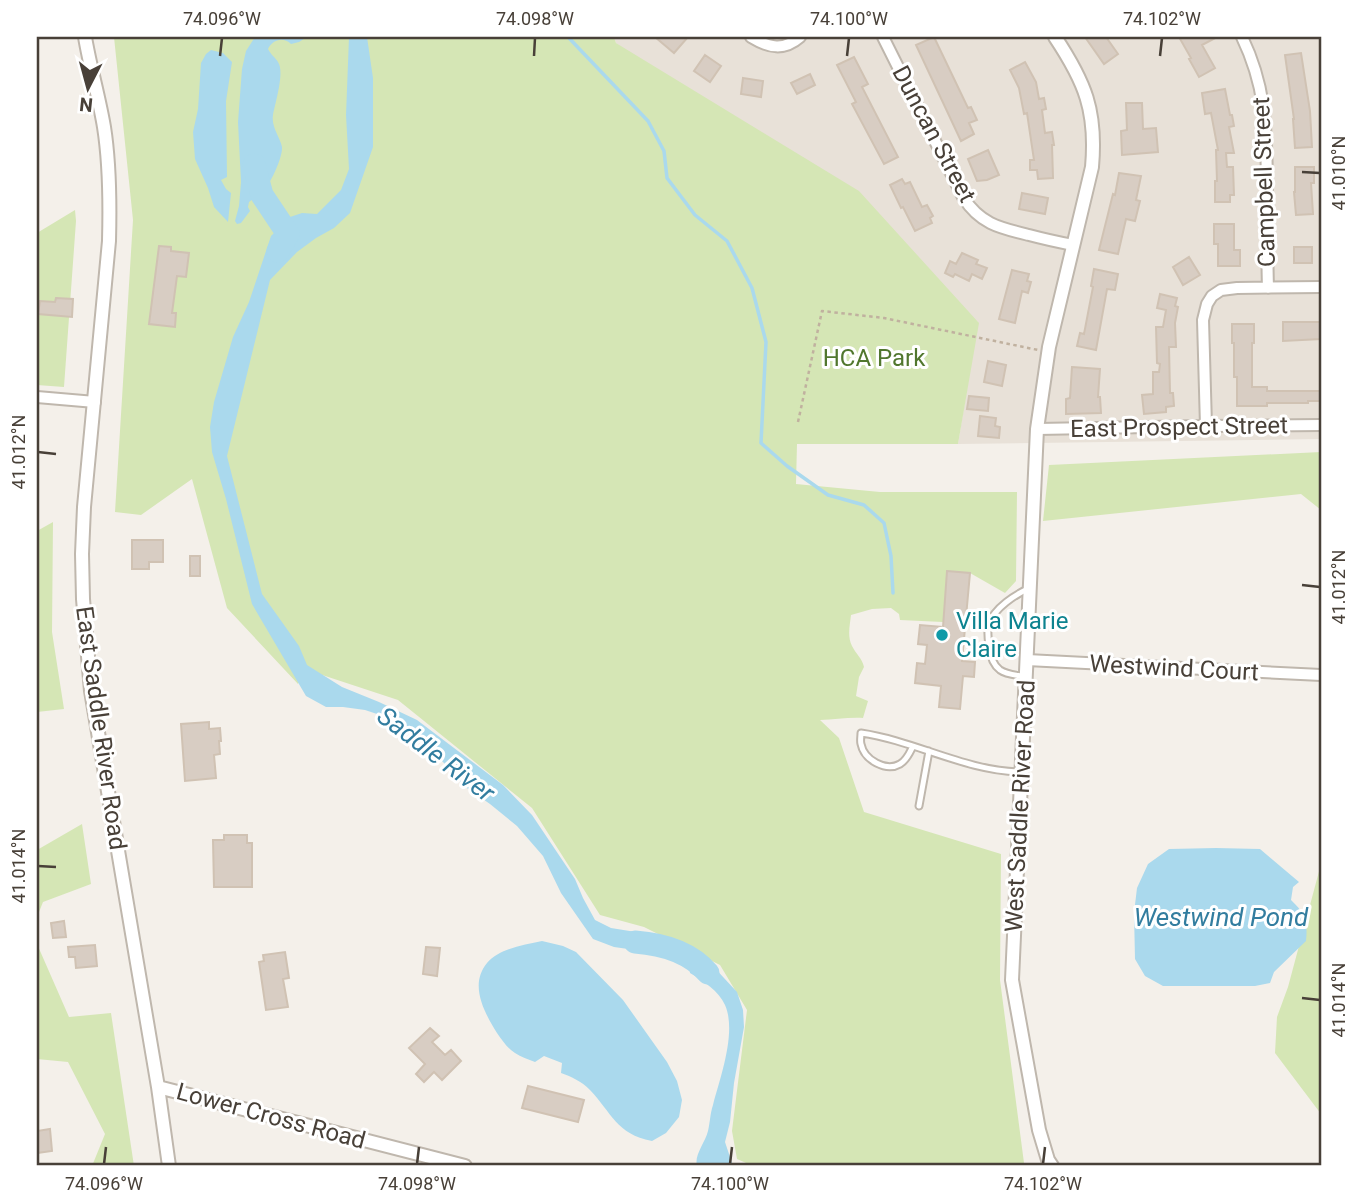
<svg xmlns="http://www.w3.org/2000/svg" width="1358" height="1203" font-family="Roboto,sans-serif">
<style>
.residential{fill:#e8e1d8}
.green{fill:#d5e6b5}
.water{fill:#aad9ed}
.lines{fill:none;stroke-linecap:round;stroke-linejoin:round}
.stream{stroke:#aad9ed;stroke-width:3.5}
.river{stroke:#aad9ed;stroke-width:23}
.building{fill:#d8cdc3;stroke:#d0c2b3;stroke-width:2}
.service-casing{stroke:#bfb7ad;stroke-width:9}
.minor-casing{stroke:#bfb7ad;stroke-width:14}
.tertiary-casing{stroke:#bfb7ad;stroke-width:16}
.path{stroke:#c0b19f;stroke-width:2.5;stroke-dasharray:3.5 3.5;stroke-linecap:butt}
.service{stroke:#fff;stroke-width:5}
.minor{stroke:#fff;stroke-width:10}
.tertiary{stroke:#fff;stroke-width:12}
.ticks{fill:none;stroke:#484038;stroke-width:2.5}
.culture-dot{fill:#0f9aa8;stroke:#fff;stroke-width:2.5}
.labels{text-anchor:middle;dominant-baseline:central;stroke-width:6;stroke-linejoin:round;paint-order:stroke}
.street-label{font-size:24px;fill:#484038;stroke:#fff}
.park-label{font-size:24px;fill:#51772e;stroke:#fff}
.culture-label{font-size:24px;fill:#0d838f;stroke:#fff;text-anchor:start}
.water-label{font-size:26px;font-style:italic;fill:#327d9f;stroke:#fff}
.neatline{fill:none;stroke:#484038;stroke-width:2.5}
.ticks-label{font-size:18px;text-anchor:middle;fill:#484038}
</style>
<rect width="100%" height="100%" fill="#f4f0ea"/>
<!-- residential -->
<path class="residential" d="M614,37H1321V439L958,444L978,322L616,43Z"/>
<!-- green -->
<path class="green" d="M114,37H614L616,43L859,191L979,323L958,444H797L796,484L880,492H1017L1016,581L1005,593L970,573L948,572L943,622L900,620L899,614L891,608L872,609L851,615C850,625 847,636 852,646C856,654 862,658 864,667L859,677L856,696L868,701L863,718C849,717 834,720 820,720L839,738L864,812L1001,854L1000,980L1024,1163L977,1166H753L737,1159L732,1131L747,1010L720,965L644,927L600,915L532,808L398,700L304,669L298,684L227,608L192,479L141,515L115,512L133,220Z
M75,210L76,221L64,387L37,385V233Z
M1321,452V510L1301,494L1043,521L1049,465Z
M53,522L52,632L64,709L37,712V531Z
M82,824L91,884L43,902L37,917V850Z
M1321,864V1114L1275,1053L1277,1017L1288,987Z
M37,944L69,1017L111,1013L134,1166H92L105,1134L68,1062L37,1059Z"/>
<!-- water -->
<path class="water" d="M255,37H307L299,42L291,44C283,36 272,40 268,49C271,55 275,57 278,62C285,72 275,104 273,115C271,127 280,137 282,147C283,158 268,190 259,196C256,198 252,199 249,202L248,207L250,211L241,223L237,224L235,221L239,206L241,182L238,122L242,69L246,51Z
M349,37H367L373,78V147L350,213L334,228L316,238L297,252L270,280L227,456L262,594L299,646L307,665L342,687L379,702L417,720L503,785L532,815L575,879L583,898L595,920L611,928L673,938L698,950L737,992L743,1010L744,1027L734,1083L730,1122L725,1142L733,1166H697C694,1155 705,1143 708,1131C710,1123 710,1114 713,1105C720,1078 737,1032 725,1005C719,991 703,981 690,973L689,962L682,952L671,947L660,946L649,950L628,949L614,947L593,939L561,893L543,856L517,826L490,804L464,786L443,762L410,732L386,717L365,710L343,707H326L306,696L252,604L226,499L212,452L210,427L214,402L233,337L249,302L271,236L290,217L302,213L317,214L341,190L349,169L346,115Z
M211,50L223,53L232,62L226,101L227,177L221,180L226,189L231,193L228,222L214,207L208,188L195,159L193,132L198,109L201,63L206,54Z
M1216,848L1260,849L1299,882L1293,887L1291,900C1305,913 1308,922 1306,941L1274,972L1270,983L1255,986H1163L1145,976L1135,959L1134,913L1137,888L1148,864L1169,849Z
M542,941L563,946L576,952L623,1000L667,1062L677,1081L682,1100L679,1117L666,1133L652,1141C616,1134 612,1113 590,1090C581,1081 572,1077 561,1073L562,1063L544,1056L535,1062C528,1059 521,1057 515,1053C507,1048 502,1040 497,1033C484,1012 469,985 487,963C500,948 524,945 542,941Z"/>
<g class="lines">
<!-- stream -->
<path class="stream" d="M568,37L648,121L664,151L667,178L695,215L727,241L752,288L766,342L761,443L787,466L828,495L864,505L884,523L891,556L893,593"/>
<!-- river -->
<path class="river" d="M254,165L262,195L288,234L278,251
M635,942C662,944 690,952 708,973"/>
</g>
<!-- building -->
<path class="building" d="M655,37H688L674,53Z
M934,37L968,108L971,107L977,120L969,123L974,134L961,141L916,45Z
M1085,37H1106L1118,54L1104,64Z
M1179,37H1217L1202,45L1215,68L1199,77L1189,59L1191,58Z
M1301,53L1310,111L1312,147L1295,148L1293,119H1294L1285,55Z
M705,55L721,66L710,82L694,71Z
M854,57L868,84L862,87L898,157L884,164L852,104L856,102L837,65Z
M1025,62L1036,82L1039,99L1044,98L1046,109L1042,110L1045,133L1052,132L1054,145H1052L1053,178L1038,179L1037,170H1030V160H1034L1027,113L1024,114L1019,88L1010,70Z
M810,74L815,85L797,94L791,83Z
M743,78L763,81L761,97L741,94Z
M1225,89L1230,115H1232L1234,126L1229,127L1234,153H1226L1227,167H1233L1234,195H1230V202H1215V181H1217L1216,150H1218L1211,113L1205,114L1202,93Z
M1126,103H1142L1143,129L1156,128L1158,152L1122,155L1121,131L1127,130Z
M988,150L999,175L987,180L977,181L968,159Z
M1295,167H1314V183H1311L1313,214L1296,215L1294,192H1295Z
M1119,173L1141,176L1136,200L1140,201L1135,221L1126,219L1118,254L1099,250L1113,194L1115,195Z
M902,179L905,184L910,182L922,207L927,205L933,216L930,218L932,223L915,231L903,207L901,208L890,185Z
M1022,193L1048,198L1045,214L1019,209Z
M1214,224H1234V250H1240V266H1218V244H1214Z
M159,246L171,247V251L189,253L186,277L177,276L172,313H176L175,327L149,324Z
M1294,247H1312V263H1294Z
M962,253L978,260L976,264L987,268L982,279L972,274L969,281L955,274L953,277L945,273L950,261L956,264Z
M1189,257L1200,275L1183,285L1173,267Z
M1094,269L1118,274L1115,290L1107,289L1096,350L1077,346L1080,333L1084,334L1093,287L1091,286Z
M1012,270L1029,274L1027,281L1031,282L1028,293L1022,291L1015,323L999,319Z
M1160,294L1177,298L1175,306L1178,307L1175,323L1176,347H1169L1170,393H1173L1174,406L1166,407V412L1144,414L1142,395L1153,394V372H1159L1160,364L1157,363L1156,327H1163L1166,310L1157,308Z
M56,298L73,299L72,317L38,314L40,301L55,302Z
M1283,322H1321V339L1283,341Z
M1232,324H1254V343H1252V387H1267V391H1321V401H1308V403H1267V406H1237V377H1234V343H1232Z
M988,361L1006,365L1002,386L984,382Z
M1072,367L1100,369L1098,397H1100L1101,413L1066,414V399L1070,398Z
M969,396L989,398L988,411L967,409Z
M980,416L996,418L995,426L1000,427L999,438L978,436Z
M132,540H163V562H149V569H132Z
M190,556H200V576H190Z
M947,571L970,573L962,661L975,662L974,677L963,676L960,709L939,707L941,686L915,683L917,663L925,664L927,645L918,644L920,625L943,627Z
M209,722V729L220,728L221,741H219L220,754L214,755L216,778L185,781L181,724Z
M224,835H247V843H252V887H214L213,840H224Z
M64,921L66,937L53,938L51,923Z
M95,945L97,966L76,968L75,957H69L68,947Z
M426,947L440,948L437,976L423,974Z
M285,952L289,978L283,979L288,1007L266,1010L259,962L264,961L263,955Z
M430,1028L439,1036L432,1042L445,1055L451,1050L461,1061L442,1080L434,1072L424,1082L416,1074L425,1064L409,1048Z
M528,1086L584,1100L578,1122L522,1108Z
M50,1129L52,1151L37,1153V1131Z"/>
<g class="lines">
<!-- service casing -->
<g class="service-casing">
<path id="service" d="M1026,677C1018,675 1007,675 1000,670C992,664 990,655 989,646C988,639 987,630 989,624C994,608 1016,594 1030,588
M913,746C910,752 907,760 900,764C886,772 864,760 861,744C860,741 861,737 861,733C916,741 965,771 1021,772
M919,806L929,751"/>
</g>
<!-- minor casing -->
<g class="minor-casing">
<path id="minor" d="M751,37C769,48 784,51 800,37
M883,37L963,197C980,224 1000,228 1029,235C1044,239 1058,242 1073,245
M1242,37C1267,89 1266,129 1267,185C1267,219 1267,254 1268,288
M37,397L95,402
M1206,426L1203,320L1207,304L1212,296L1221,290L1237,288L1321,287
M1037,429L1206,426L1321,425
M1027,660L1321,675"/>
</g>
<!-- tertiary casing -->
<g class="tertiary-casing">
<path id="tertiary" d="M85,37C90,67 99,97 104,127C110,165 110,203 109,241L84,507L82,554L83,599L91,691L158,1087L169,1166
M158,1087L465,1166
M1052,1166L1048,1160L1039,1130L1012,980L1037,429L1049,347L1092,167C1097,111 1085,82 1055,37"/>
</g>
<!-- path -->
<path class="path" d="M798,422L822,311L884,318L1038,350"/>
<!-- service -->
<use href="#service" class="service"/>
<!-- minor -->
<use href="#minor" class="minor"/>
<!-- tertiary -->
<use href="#tertiary" class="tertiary"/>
</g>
<!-- ticks -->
<path class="ticks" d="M220,56L222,38M534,56L535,38M847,56L849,38M1160,56L1162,38M1302,172L1320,173M38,452L56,454M1302,585L1320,587M38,866L56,867M1302,998L1320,1000M104,1164L106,1147M417,1164L419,1147M730,1164L732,1147M1043,1164L1045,1147"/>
<!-- markers -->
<circle class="culture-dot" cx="942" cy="635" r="7"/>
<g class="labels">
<!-- street labels -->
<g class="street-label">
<text transform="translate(934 134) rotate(62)">Duncan Street</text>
<text transform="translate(1264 182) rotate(-92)">Campbell Street</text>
<text transform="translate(1179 427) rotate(-1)">East Prospect Street</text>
<text transform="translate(1174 668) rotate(3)">Westwind Court</text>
<text transform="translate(101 728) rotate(82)">East Saddle River Road</text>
<text transform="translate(1020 806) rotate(-87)">West Saddle River Road</text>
<text transform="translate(271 1116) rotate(15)">Lower Cross Road</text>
</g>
<!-- park labels -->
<g class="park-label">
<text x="874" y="358">HCA Park</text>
</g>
<!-- culture labels -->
<g class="culture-label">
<text x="956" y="621">Villa Marie<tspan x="956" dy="28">Claire</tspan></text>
</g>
<!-- water labels -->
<g class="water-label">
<text transform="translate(436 754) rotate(37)">Saddle River</text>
<text x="1221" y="917">Westwind Pond</text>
</g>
</g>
<!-- border -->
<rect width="1358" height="1203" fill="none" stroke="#ffffff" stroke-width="77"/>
<!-- north arrow -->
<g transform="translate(88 88) rotate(186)" stroke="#ffffff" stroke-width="5" paint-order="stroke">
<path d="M0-5L12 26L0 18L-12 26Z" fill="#484038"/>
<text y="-10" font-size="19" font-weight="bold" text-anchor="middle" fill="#484038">N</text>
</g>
<rect x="38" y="38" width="1282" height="1126" class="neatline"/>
<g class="ticks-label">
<text x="222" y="25">74.096°W</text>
<text x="535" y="25">74.098°W</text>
<text x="849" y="25">74.100°W</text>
<text x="1162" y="25">74.102°W</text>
<text transform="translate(1339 173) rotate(-90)" y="6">41.010°N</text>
<text transform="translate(19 452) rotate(-90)" y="6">41.012°N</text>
<text transform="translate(1339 587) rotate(-90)" y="6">41.012°N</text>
<text transform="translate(19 866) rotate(-90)" y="6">41.014°N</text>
<text transform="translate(1339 1000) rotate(-90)" y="6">41.014°N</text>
<text x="104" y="1190">74.096°W</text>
<text x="417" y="1190">74.098°W</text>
<text x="730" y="1190">74.100°W</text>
<text x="1043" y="1190">74.102°W</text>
</g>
</svg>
